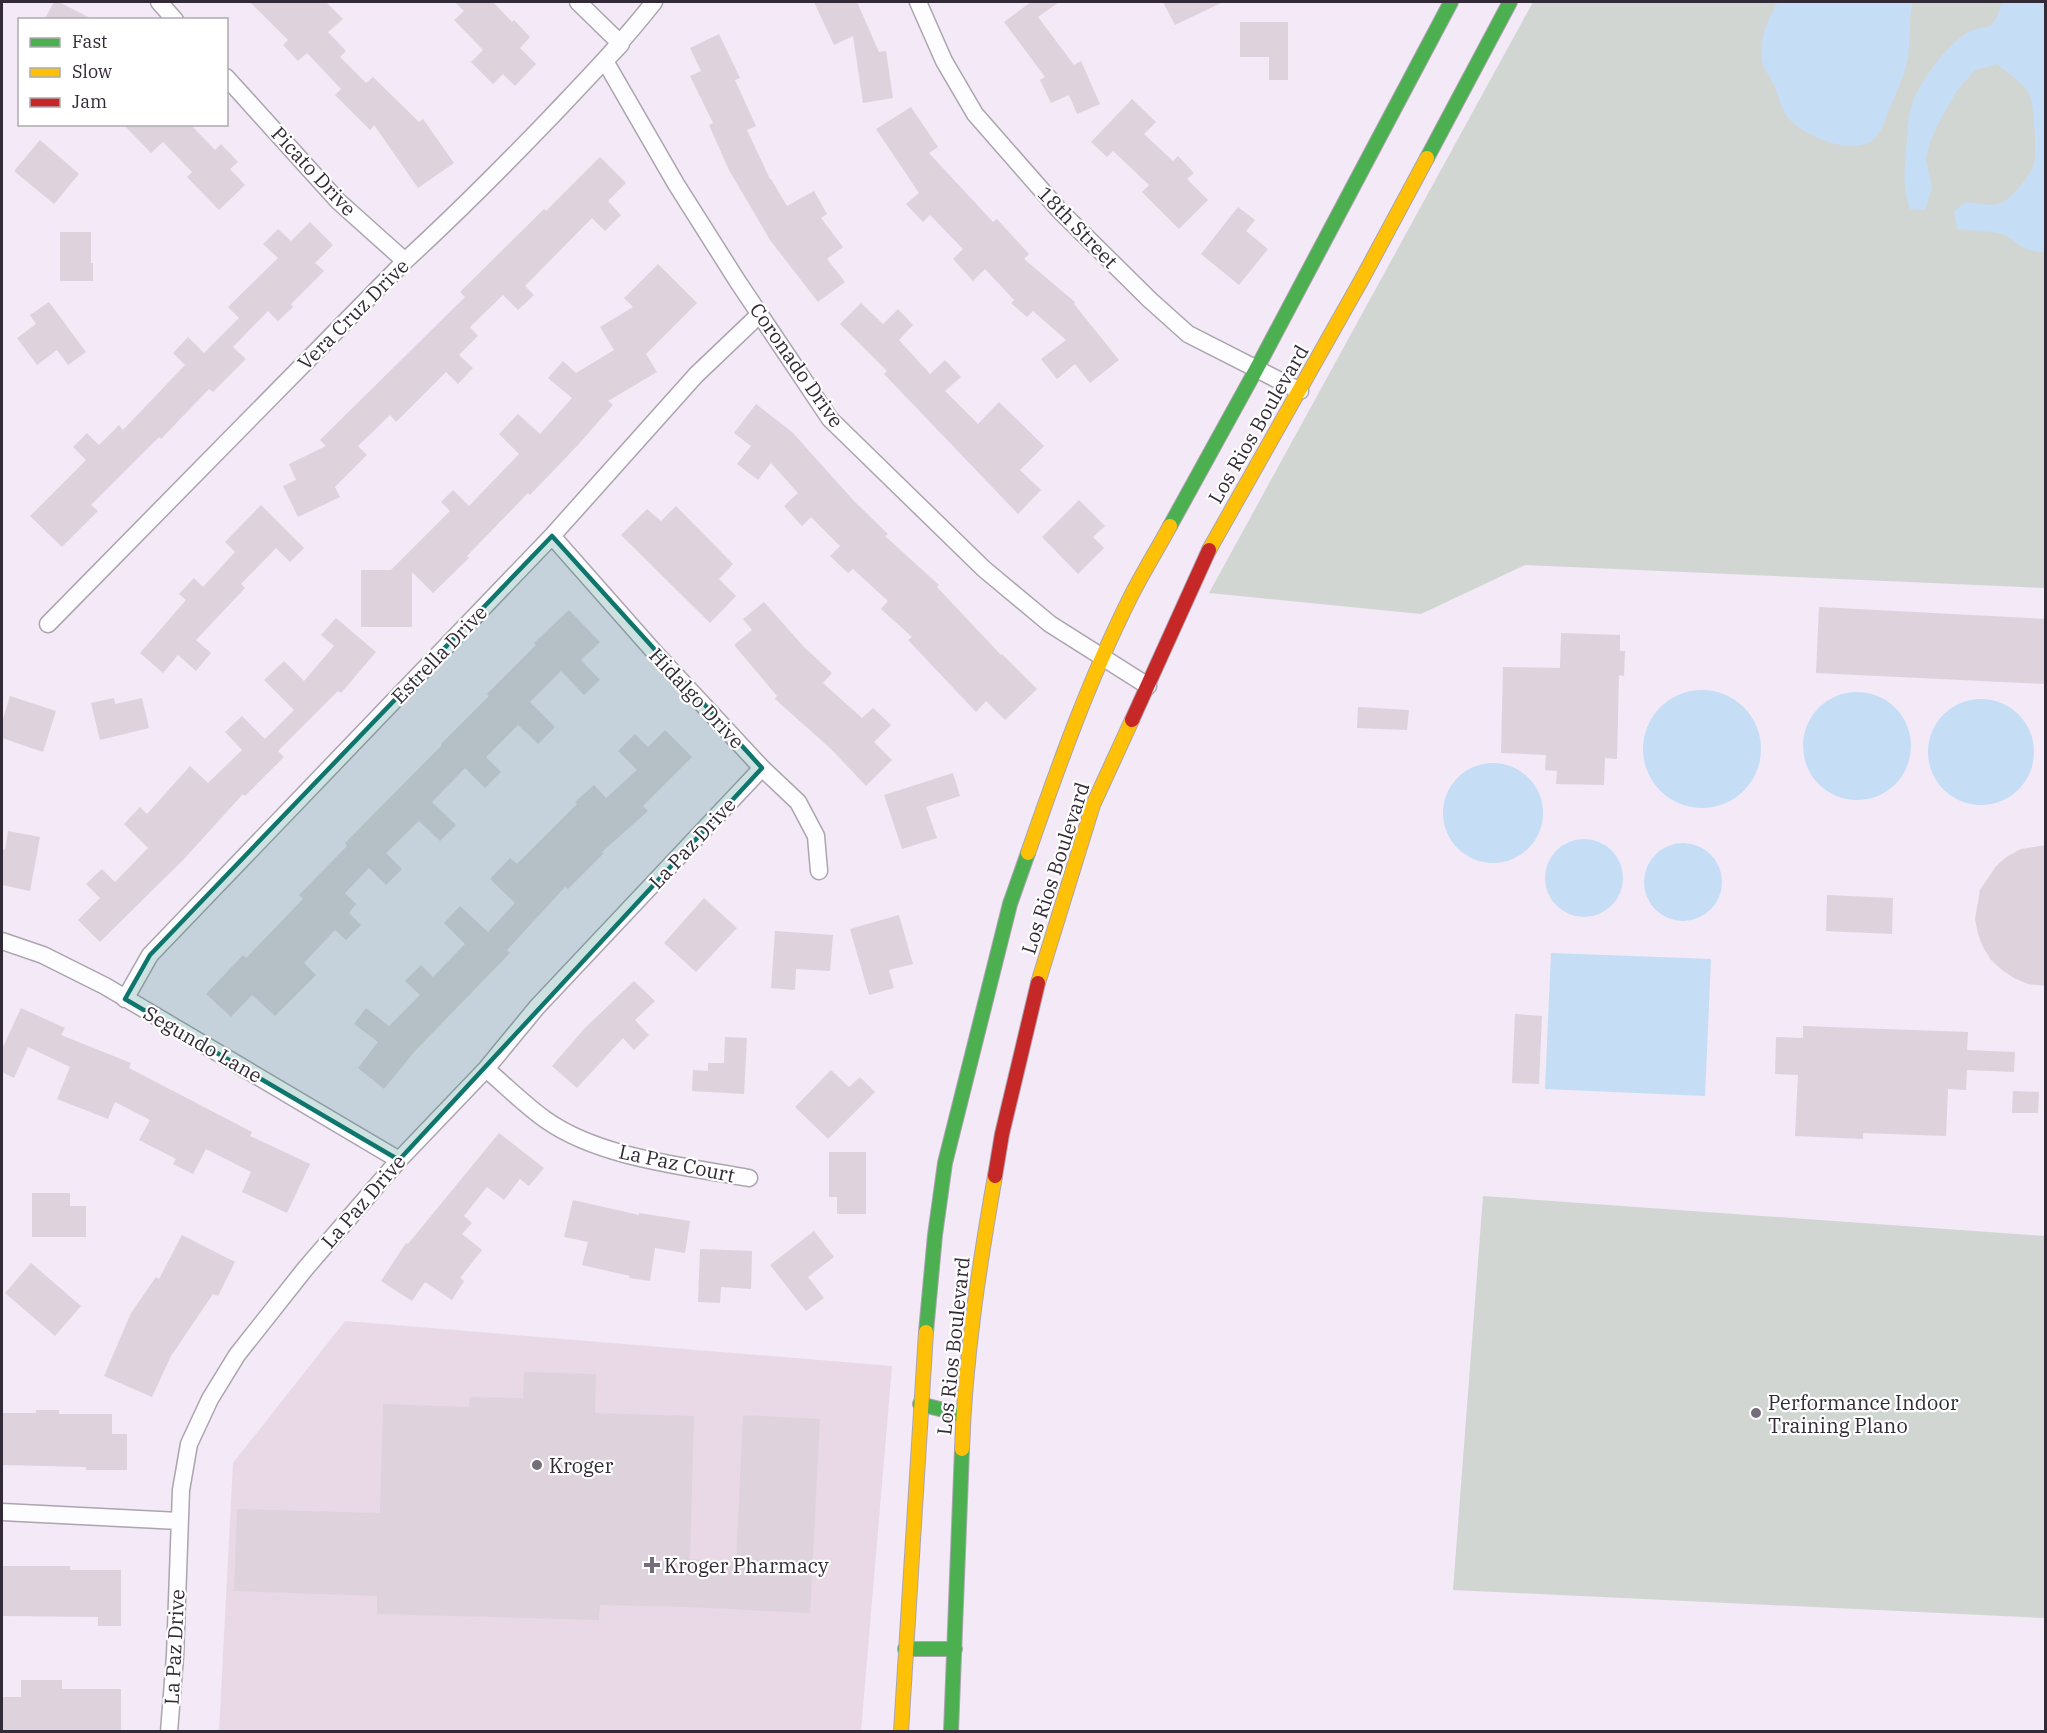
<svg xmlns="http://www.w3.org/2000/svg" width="2047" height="1733" font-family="'IBM Plex Serif',serif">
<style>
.commercial{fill:#e9d9e7}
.green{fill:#d1d6d2}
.water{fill:#c5def5}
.building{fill:#ded2dc}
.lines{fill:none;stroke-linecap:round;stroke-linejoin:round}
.street-casing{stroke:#aca4b0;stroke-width:19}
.fast-casing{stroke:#aca4b0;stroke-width:16}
.slow-casing{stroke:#aca4b0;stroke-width:16}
.jam-casing{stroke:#aca4b0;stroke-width:16}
.street{stroke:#fdfcfe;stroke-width:16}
.fast{stroke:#4caf50;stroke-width:14}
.slow{stroke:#ffc107;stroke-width:14}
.jam{stroke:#c62828;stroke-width:14}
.marked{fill:#0f766e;fill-opacity:0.2;stroke:#0f766e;stroke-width:4.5;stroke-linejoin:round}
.poi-dot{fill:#766d7a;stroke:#fff;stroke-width:2}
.labels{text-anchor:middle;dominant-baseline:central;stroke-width:4.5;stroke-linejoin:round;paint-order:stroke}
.street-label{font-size:20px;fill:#332a37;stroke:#fff}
.poi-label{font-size:20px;fill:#332a37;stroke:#fff;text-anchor:start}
</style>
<rect width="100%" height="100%" fill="#f3e9f7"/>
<!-- commercial -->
<path class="commercial" d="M345,1321L892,1366L861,1731L219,1732L233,1463Z"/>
<!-- green -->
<path class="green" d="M1533,2H2045V588L1525,565L1421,614L1209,593Z
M1483,1196L2045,1236V1618L1453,1590Z"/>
<!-- water -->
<path class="water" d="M1778,2H1913C1908,19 1911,38 1908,56C1905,76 1896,93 1888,112C1885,119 1883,127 1879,133C1862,161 1808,138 1790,120C1782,111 1779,98 1775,87C1772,79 1767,74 1764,67C1756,45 1767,20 1778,2Z
M2002,2H2045V252C2020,253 2019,240 2001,234C1988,230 1971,231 1957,229L1954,211L1966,202C1975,203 1989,206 1998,204C2010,202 2031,175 2034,164C2037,153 2034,107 2030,96C2025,83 2007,73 1997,64L1975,70L1956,92L1938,124L1930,142L1926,159L1932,188L1925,210L1910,209C1903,190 1904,174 1906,154C1907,139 1907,123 1911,108C1917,84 1950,39 1973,30C1979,28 1986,27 1991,26L1997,17Z
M1643 749a59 59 0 1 1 118 0a59 59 0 1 1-118 0Z
M1803 746a54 54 0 1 1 108 0a54 54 0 1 1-108 0Z
M1928 752a53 53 0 1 1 106 0a53 53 0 1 1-106 0Z
M1443 813a50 50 0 1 1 100 0a50 50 0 1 1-100 0Z
M1545 878a39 39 0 1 1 78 0a39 39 0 1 1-78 0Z
M1644 882a39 39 0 1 1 78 0a39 39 0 1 1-78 0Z
M1551,953L1711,959L1705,1096L1545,1089Z"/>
<!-- building -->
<path class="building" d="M54,2H59L94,20H44Z
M250,2H326L343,19L328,32L346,51L340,57L366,83L373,77L419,122L423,119L454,163L418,188L374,125L370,130L335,95L341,89L307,53L298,61L283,45L288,40Z
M455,2H493L512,22L514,20L530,37L520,48L536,64L515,86L503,74L493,84L471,62L483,50L454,20L464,11Z
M814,2H857L879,52L886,51L893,98L863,103L853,36L834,45Z
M1031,2H1059L1038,17L1074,65L1081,61L1100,104L1077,114L1069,95L1051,103L1040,80L1045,77L1004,22Z
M1163,2H1223L1175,25Z
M1240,22H1288V80H1269V57H1240Z
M719,34L740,78L735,80L756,126L747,130L770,179H771L787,206L814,191L827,214L821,218L843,247L827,259L845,282L818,302L770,240L729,170L709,125L713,123L690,76L701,71L690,48Z
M1132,99L1156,122L1144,134L1173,161L1178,156L1194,173L1187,179L1208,200L1179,229L1142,192L1149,185L1113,151L1107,157L1091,142Z
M911,107L938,147L929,153L993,222L997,219L1029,254L1024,259L1075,302L1074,304L1119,360L1090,383L1075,364L1057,379L1041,359L1066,340L1033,311L1027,317L1011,303L1014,300L985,269L973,281L953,259L963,249L930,215L923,222L906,204L919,193L876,129Z
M123,124H190L215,150L221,144L238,162L230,169L245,185L219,210L187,177L192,172L163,142L151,153Z
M40,140L79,174L54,204L14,171Z
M600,157L626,183L608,201L621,215L605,231L592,218L525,286L534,295L518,310L503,295L470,327L478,336L459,355L473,368L458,384L446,372L396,422L390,415L358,446L367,455L335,487L340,497L298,517L283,486L296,480L289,464L326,446L320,440L465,297L460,292L544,209L546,211Z
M1238,207L1255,220L1246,231L1268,249L1239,285L1201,254Z
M310,222L333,245L315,263L324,271L291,304L293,307L278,321L268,311L233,347L246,359L213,392L209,389L161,439L159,437L91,505L98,511L62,547L30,516L86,460L73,447L87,433L99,445L119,425L123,430L185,365L173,353L188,337L204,353L239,318L228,307L278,258L263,244L278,229L291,241Z
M60,232H91V263H93V281H60Z
M658,264L697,303L646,354L657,372L608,401L613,405L577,446L530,495L528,493L467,556L469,558L433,593L412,572V627H361V570H391L450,511L441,502L453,490L469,506L519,454L499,434L518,414L540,434L572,398L548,378L563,361L576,373L614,350L600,327L633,307L624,298Z
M49,302L86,352L68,365L57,350L37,365L17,338L36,324L30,315Z
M861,303L883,324L898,309L913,325L899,340L930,374L945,360L961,377L945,391L978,424L999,402L1044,446L1020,470L1041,490L1018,514L884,374L887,371L840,324Z
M756,404L792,432L854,501L888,534L885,536L939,585L937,587L1001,655L1002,654L1037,689L1005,720L986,701L976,712L908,640L912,637L881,609L888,601L853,569L848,573L830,556L840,546L811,517L802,526L784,506L798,493L771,463L758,480L737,464L751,446L734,433Z
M1079,500L1105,526L1093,537L1104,548L1078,574L1042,537Z
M261,505L304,548L290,562L276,548L241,584L245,588L196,640L211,653L196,671L178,655L163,673L140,653L186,600L179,594L194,578L203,587L235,552L225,542Z
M676,506L733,564L719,579L736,596L710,623L621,535L647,509L661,521Z
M764,602L804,647L832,673L823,683L862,718L873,708L891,725L874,742L892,760L866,786L831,749L775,699L777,696L734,645L752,630L743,619Z
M1819,607L2046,619V684L1816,673Z
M569,610L600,642L581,660L600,680L584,695L561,671L530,702L555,727L538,744L518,725L486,757L501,772L485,788L465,768L432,802L456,825L440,841L419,821L386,853L402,869L386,885L369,868L345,893L356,904L349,913L361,925L346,940L335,930L304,963L316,975L275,1016L252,995L231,1017L206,994L243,955L246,958L303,899L299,895L347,846L345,843L442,745L441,744L489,696L487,694L536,645L534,643Z
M336,618L376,652L341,693L338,691L278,751L284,757L245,796L243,794L184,859L100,942L78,920L100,898L86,884L102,869L115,882L148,848L124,824L140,807L147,814L190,766L208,783L242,750L225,732L242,716L265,739L294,710L264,680L284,661L304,681L334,646L321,635Z
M1561,633L1620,635V651H1625L1624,676L1619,675L1617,759L1605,758L1604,785L1556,784L1557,771L1545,770L1546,755L1501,753L1503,667L1560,668Z
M10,696L56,711L43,752L2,738V722Z
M114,698L115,704L142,698L149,728L100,740L91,703Z
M1358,707L1409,710L1407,730L1357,728Z
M665,730L692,757L643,806L648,811L602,852L603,854L568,889L565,887L507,950L510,953L415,1051L384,1089L358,1068L378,1042L354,1024L366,1008L389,1026L420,995L405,981L421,965L433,977L465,944L444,923L460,906L488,932L515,903L490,879L510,858L517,864L577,804L575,802L594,785L606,798L637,770L618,751L635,734L648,747Z
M953,773L960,796L926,807L937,838L902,849L884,795Z
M8,831L40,837L30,891L2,885V849L5,850Z
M2046,845V986L2028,984L2014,978L2002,970L1991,960L1983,947L1978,934L1975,919L1980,890L1996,866L2008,856L2021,849Z
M1827,895L1893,898L1892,934L1826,931Z
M704,898L737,928L696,972L664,943Z
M899,915L913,964L889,970L894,988L869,995L850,929Z
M775,931L833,935L830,971L796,969L795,990L771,988Z
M634,981L655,1001L635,1020L649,1035L634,1050L623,1038L577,1088L552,1066L584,1029Z
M21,1008L65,1028L61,1035L131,1063L129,1068L252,1132L250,1136L310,1164L287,1213L242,1192L251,1172L206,1149L193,1174L173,1164L176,1159L139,1140L150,1120L115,1102L108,1119L57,1099L70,1067L28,1047L14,1078L2,1072V1049Z
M1515,1014L1542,1016L1539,1084L1512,1083Z
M1803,1026L1968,1032L1967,1050L2015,1052L2014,1072L1967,1070L1966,1090L1948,1089L1946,1136L1863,1133V1139L1795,1136L1798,1075L1775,1074L1776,1037L1803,1038Z
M725,1037L747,1038L744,1094L692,1091L693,1070L708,1071V1063H724Z
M831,1070L849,1087L860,1077L875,1092L828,1139L795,1107Z
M2013,1091L2039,1092L2038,1113H2012Z
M499,1133L544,1168L529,1186L520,1179L504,1200L487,1187L464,1216L472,1223L462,1234L482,1250L460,1278L464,1281L452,1300L425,1282L412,1301L381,1281L406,1243L408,1244Z
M829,1152H866V1214H837V1197H829Z
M32,1193H70V1206H86V1237H32Z
M573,1200L639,1215V1213L690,1221L685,1253L655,1248L650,1281L629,1278L630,1276L582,1265L588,1242L564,1237Z
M814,1231L834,1257L808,1277L824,1298L806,1311L770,1265Z
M182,1235L235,1262L218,1296L213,1294L171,1356L152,1397L104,1376L131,1313L156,1277L159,1279Z
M700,1249L752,1251L751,1289L721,1287L720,1303L698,1302Z
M31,1263L81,1306L55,1336L5,1293Z
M524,1372L596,1374L595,1413L694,1416L690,1559L736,1562L743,1415L820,1419L810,1613L688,1607L600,1605L599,1620L377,1614V1596L234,1591L237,1509L380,1513L383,1404L469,1407L470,1397L523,1398Z
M36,1410H59V1414H112V1434H127V1470H86V1467L2,1465V1413H36Z
M2,1566H70V1570H121V1626H98V1617L2,1616Z
M21,1680H62V1689H121V1731H2V1697H21Z"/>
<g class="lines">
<!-- street casing -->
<g class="street-casing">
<path id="street" d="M159,2L175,20
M578,2L621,44L605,61L676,184L738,282L830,419L984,569L1050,624L1148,686
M918,2L944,61L975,114L1060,211L1150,300L1188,334L1300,391
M226,77L338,201L405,261
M552,536L657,655L762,768L798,802L816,836L819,871
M48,624L405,261C455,215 503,167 550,118C586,80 622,43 654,2
M2,941L43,955L105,986L399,1160
M125,999L150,955L552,536L696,375L760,314
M486,1069C506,1086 525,1105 546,1120C600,1158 684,1166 749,1178
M2,1512L179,1521
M169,1732L175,1656L181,1490L189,1444L210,1399L237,1355L305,1269L399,1160L486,1069L537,1007L762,768"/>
</g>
<!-- fast casing -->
<g class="fast-casing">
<path id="fast" d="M1427,158L1510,2
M1170,526L1257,368L1451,2
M926,1332L935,1235L945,1163L1010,904L1028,853
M920,1404L963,1415
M905,1649H955
M951,1732L962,1449"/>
</g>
<!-- slow casing -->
<g class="slow-casing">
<path id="slow" d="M1209,550L1362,279L1427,158
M1028,853C1058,767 1089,680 1130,598C1142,574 1157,550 1170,526
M1038,983L1093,805L1132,720
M962,1449C965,1357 979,1267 995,1176
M901,1732L926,1332"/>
</g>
<!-- jam casing -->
<g class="jam-casing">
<path id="jam" d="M1132,720L1209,550
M995,1176L1002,1134L1038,983"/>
</g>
<!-- street -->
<use href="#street" class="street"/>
<!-- fast -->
<use href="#fast" class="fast"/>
<!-- slow -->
<use href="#slow" class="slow"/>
<!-- jam -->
<use href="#jam" class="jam"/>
</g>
<!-- marked area -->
<path class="marked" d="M552,536L762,768L399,1160L125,999L150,955Z"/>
<!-- markers -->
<g class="poi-dot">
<circle cx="1756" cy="1413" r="6"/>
<circle cx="537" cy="1465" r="6"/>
<path d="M649 1556h6v6h6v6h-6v6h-6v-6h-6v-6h6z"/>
</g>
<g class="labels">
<!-- street labels -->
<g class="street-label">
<text transform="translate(314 171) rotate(47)">Picato Drive</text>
<text transform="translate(1078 227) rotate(46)">18th Street</text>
<text transform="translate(353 314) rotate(-45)">Vera Cruz Drive</text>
<text transform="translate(797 365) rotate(55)">Coronado Drive</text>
<text transform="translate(1258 424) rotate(-60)">Los Rios Boulevard</text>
<text transform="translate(439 654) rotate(-46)">Estrella Drive</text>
<text transform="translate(697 698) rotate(47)">Hidalgo Drive</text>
<text transform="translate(692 843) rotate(-47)">La Paz Drive</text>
<text transform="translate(1055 868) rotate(-72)">Los Rios Boulevard</text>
<text transform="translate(203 1044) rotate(30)">Segundo Lane</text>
<text transform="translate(677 1163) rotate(12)">La Paz Court</text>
<text transform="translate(363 1201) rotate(-49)">La Paz Drive</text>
<text transform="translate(953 1346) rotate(-84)">Los Rios Boulevard</text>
<text transform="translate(174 1647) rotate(-87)">La Paz Drive</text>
</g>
<!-- poi labels -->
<g class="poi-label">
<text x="1768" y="1402">Performance Indoor<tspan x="1768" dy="23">Training Plano</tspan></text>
<text x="549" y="1465">Kroger</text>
<text x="664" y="1565">Kroger Pharmacy</text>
</g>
</g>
<!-- border -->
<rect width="2047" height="1733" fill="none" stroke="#332a37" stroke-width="6"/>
<!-- legend -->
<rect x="18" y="18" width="210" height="108" fill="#ffffff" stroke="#adaaaf" stroke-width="1.5"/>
<rect x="30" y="38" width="30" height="9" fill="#4caf50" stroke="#adaaaf" stroke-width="1.5"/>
<text x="72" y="48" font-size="18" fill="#332a37">Fast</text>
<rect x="30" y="68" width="30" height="9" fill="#ffc107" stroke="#adaaaf" stroke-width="1.5"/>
<text x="72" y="78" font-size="18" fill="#332a37">Slow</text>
<rect x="30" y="98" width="30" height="9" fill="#c62828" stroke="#adaaaf" stroke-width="1.5"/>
<text x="72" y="108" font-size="18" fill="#332a37">Jam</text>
</svg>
